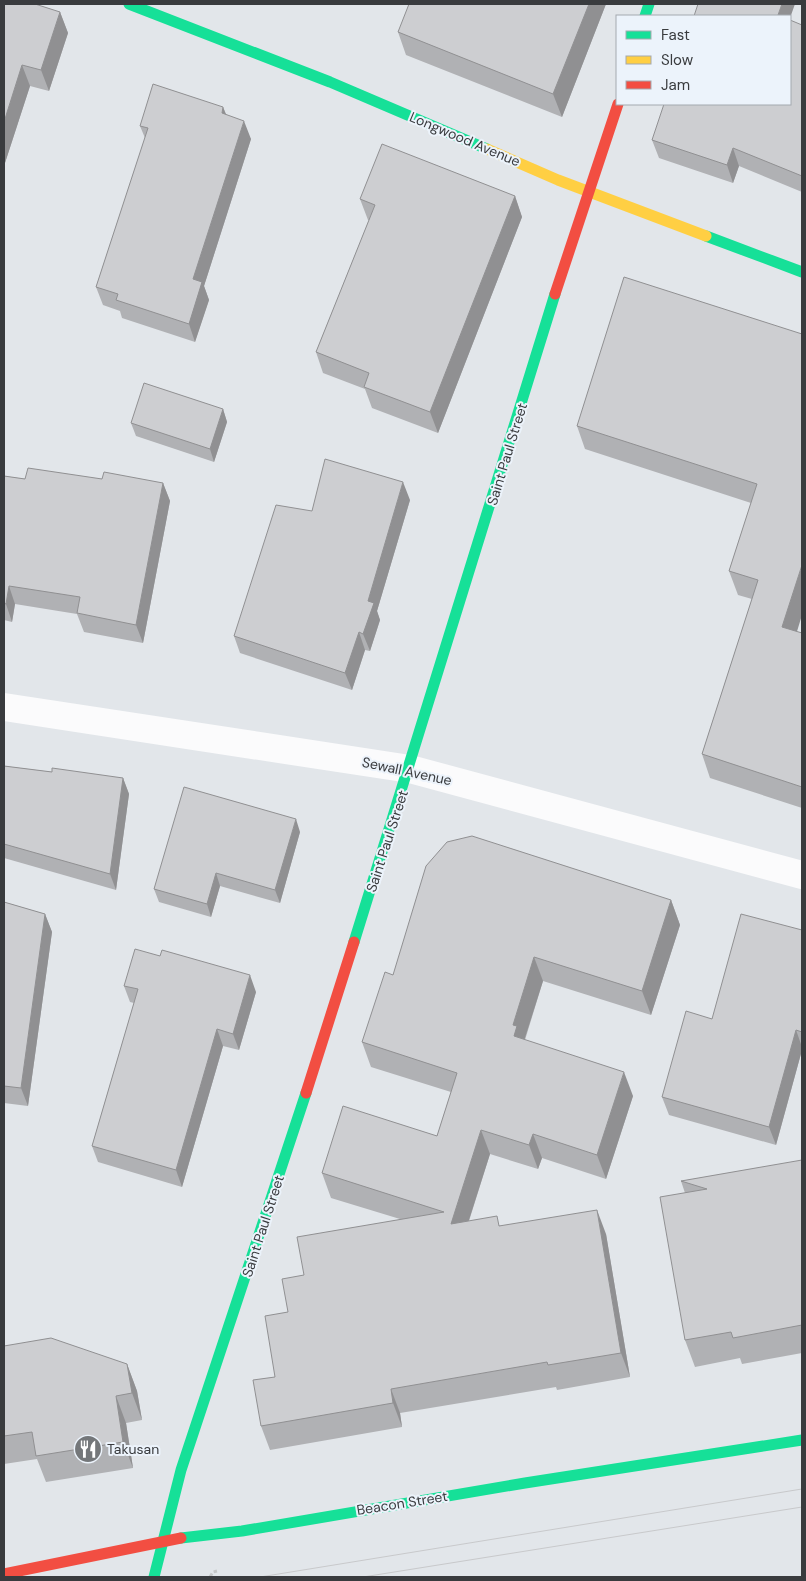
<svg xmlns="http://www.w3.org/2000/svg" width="806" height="1581" font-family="'DM Sans',sans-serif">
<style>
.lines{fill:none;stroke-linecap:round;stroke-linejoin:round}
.path{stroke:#c4c6c7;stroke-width:3;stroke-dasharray:4 2.5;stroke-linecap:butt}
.street{stroke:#fbfbfc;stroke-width:28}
.fast{stroke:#16e098;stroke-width:11}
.slow{stroke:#ffcf43;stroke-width:11}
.jam{stroke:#f24e42;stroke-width:11}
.tram{stroke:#c8c9cb;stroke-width:1}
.wall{fill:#b0b1b4}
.shaded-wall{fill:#909092}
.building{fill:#cdced1;stroke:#909092}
.labels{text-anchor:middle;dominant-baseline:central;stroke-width:4;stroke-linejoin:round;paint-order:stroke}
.street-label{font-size:14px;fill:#393b3e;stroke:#ecf3fb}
.poi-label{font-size:14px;fill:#393b3e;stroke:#ecf3fb;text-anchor:start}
</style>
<rect width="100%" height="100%" fill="#e2e6ea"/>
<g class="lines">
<!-- path -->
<path class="path" d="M210,1577L213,1572L217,1571"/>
<!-- street -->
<path class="street" d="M4,707L410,769L802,875"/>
<!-- fast -->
<path class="fast" d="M129,4L330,82L487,149
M645,16L649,4
M706,236L802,272
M354,942L555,294
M181,1538L242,1531L525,1483L802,1440
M154,1577L181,1470L306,1093"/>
<!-- slow -->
<path class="slow" d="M487,149L558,180L706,236"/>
<!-- jam -->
<path class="jam" d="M555,294L618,104
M306,1093L354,942
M4,1574L181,1538"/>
<!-- tram -->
<path class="tram" d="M260,1577L802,1489
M363,1577L802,1507"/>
</g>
<!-- wall -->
<path class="wall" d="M4,4L60,12L68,33L49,91L30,86L4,166Z
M606,4L562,117L406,55L398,32Z
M802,25V192L739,166L733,183L659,158L652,140Z
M223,107L226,114L251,139L204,286L209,300L195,342L122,318L120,311L103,305L96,287L145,138L140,126Z
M515,196L522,217L438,433L372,408L365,389L323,373L316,352L369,220H368L360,199Z
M802,334L797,632L802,634V808L710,778L702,754L752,599L738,595L729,571L751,503L585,449L577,426Z
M223,409L227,422L214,462L136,436L131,423Z
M4,476L25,479H102L163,483L170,501L143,643L84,632L77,614L15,604L12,622L4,620Z
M410,500L377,611L380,620L370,651L365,650L352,690L240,653L234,636L312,511Z
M4,766L52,772L123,778L129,794L116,890L4,858Z
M300,832L280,903L220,886L211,917L159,902L154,889Z
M671,900L680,925L651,1015L543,981L525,1040L633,1096L606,1179L542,1158L538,1169L490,1154L469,1221L501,1226L606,1234L630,1377L557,1390L556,1387L400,1413L402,1427L270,1450L261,1426L275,1377L288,1312L304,1275L400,1219L331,1198L322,1173L437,1136L451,1092L371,1067L362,1042L393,975Z
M4,902L45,914L52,932L28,1106L4,1103Z
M802,930V1050L776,1145L669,1115L662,1097L712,1019Z
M124,986L256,992L239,1050L223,1046L182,1187L98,1162L92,1146L134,1003L130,1002Z
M802,1161V1353L742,1364L740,1358L695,1367L685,1340V1193L681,1181Z
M4,1346L127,1364L137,1391L142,1420L126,1423L133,1468L46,1482L37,1459L4,1464Z"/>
<!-- shaded-wall -->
<path class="shaded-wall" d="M589,4H606L562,117L553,94Z
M782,4H795L790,18V16H779L778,15Z
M60,12L68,33L49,91L41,70Z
M22,65L30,86L4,166V122Z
M223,107L230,125L222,113Z
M244,121L251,139L204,286L209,300L195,342L189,324L193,279Z
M733,148L739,166L733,183L727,165Z
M515,196L522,217L438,433L430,412Z
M223,409L227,422L214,462L210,449Z
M403,482L410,500L377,611L380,620L370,651L363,634L368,601Z
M163,483L170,501L143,643L136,625Z
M802,565V615L791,651L782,627Z
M9,586L15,604L12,622L6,604Z
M359,632L365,650L352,690L345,673Z
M123,778L129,794L116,890L110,874Z
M296,819L300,832L280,903L275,890Z
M216,873L220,886L211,917L207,904Z
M671,900L680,925L651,1015L642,991Z
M45,914L52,932L28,1106L21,1088Z
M534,957L543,981L523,1044L514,1036L513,1025Z
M250,975L256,992L239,1050L233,1034Z
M217,1029L223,1046L182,1187L176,1170Z
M796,1030L802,1047V1050L776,1145L769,1127Z
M624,1072L633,1096L606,1179L597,1155Z
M481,1130L490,1154L460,1248L451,1224Z
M533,1134L542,1158L538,1169L529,1145Z
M597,1210L606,1234L630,1377L621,1353Z
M127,1364L137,1391L142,1420L132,1393Z
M391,1389L400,1413L402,1427L393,1403Z
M116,1396L126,1423L133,1468L123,1442Z"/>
<!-- building -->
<path class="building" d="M4,4H35L60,12L41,70L22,65L4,122Z
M409,4H589L553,94L398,32Z
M698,4H782L778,15L781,16H694Z
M790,20L802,25V176L733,148L727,165L652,140L664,104H790Z
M153,84L223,107L222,113L244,121L193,279L202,282L189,324L116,300L118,294L96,287L148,128L140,126Z
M382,144L515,196L430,412L364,387L369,373L316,352L375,205L360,199Z
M624,277L802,334V565L782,627L802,633V787L702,754L758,580L729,571L757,484L577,426Z
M144,383L223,409L210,449L131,423Z
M325,459L403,482L368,601L374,603L363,634L359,632L345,673L234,636L276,505L312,511Z
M28,468L102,479L104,472L163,483L136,625L77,613L80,597L9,586L6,604L4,603V476L25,479Z
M4,766L52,772V768L123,778L110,874L4,844Z
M184,787L296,819L275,890L216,873L207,904L154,889Z
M472,836L671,900L642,991L534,957L513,1025L517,1026L514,1036L624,1072L597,1155L533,1134L529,1145L481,1130L451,1224L497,1216L499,1226L597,1210L621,1353L548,1365L547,1362L391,1389L393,1403L261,1426L253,1380L275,1377L265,1316L288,1312L282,1279L304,1275L297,1237L444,1212L322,1173L343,1106L437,1136L457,1073L362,1042L385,972L393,975L426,866L447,842Z
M4,902L45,914L21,1088L4,1086Z
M741,914L802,930V1032L796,1030L769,1127L662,1097L686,1011L712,1019Z
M135,949L160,956L162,950L250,975L233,1034L217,1029L176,1170L92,1146L138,989L124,986Z
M802,1160V1325L733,1338L731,1332L685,1340L660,1197L707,1189L681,1181Z
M51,1338L127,1364L132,1393L116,1396L123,1442L36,1456L32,1432L4,1436V1346Z"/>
<!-- icons -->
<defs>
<g id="restaurant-disc" transform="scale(1.4375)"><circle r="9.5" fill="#74777a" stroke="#ecf3fb"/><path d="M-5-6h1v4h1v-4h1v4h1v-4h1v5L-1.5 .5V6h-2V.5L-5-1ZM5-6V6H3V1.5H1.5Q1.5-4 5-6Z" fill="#fff"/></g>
</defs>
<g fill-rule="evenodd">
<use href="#restaurant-disc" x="88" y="1449"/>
</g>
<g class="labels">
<!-- street labels -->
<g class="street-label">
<text transform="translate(465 139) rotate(23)">Longwood Avenue</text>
<text transform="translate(507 454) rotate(-73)">Saint Paul Street</text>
<text transform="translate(407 771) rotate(12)">Sewall Avenue</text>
<text transform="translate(387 841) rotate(-72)">Saint Paul Street</text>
<text transform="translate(263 1226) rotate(-72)">Saint Paul Street</text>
<text transform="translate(402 1503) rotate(-9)">Beacon Street</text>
</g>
<!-- poi labels -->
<g class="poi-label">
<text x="107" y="1449">Takusan</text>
</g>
</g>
<!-- border -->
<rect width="806" height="1581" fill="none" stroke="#393b3e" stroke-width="10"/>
<!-- legend -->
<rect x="616" y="15" width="175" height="90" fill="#ecf3fb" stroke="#a4a9af"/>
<rect x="626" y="31" width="25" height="8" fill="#16e098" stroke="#a4a9af"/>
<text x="661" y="40" font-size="15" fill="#393b3e">Fast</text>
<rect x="626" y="56" width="25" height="8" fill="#ffcf43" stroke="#a4a9af"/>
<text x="661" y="65" font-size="15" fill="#393b3e">Slow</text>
<rect x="626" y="81" width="25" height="8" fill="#f24e42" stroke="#a4a9af"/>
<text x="661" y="90" font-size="15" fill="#393b3e">Jam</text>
</svg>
